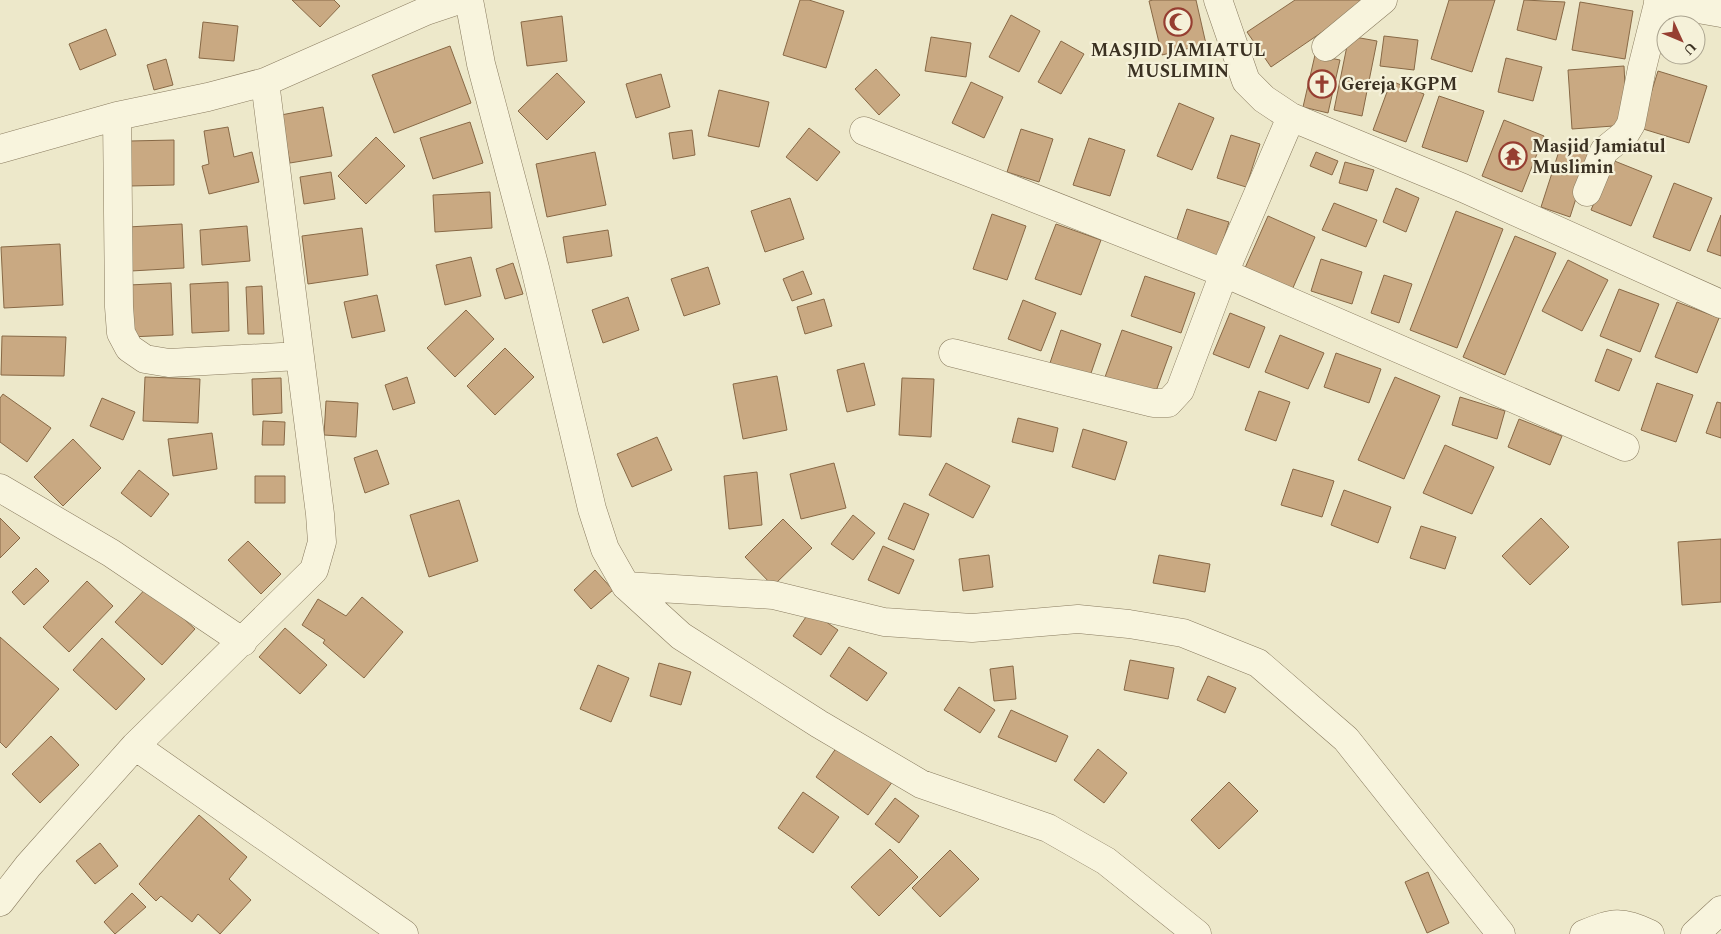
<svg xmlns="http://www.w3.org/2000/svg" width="1721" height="934" font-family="Spectral,serif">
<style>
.building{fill:#c9a982;stroke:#886946}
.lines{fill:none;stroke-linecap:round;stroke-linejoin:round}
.minor-casing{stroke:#897b5f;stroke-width:29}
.minor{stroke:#f8f4dd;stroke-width:28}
.labels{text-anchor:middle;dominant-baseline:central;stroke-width:4.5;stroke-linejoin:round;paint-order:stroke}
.poi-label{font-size:18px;font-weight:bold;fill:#3b3122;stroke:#f5f1d9;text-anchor:start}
</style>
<rect width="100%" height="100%" fill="#ede8ca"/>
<!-- building -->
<path class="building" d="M292,0H334L340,6L320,27Z
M800,0H809L844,11L826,68L783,55Z
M1153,0H1196L1206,44L1162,55L1149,1Z
M1295,0H1369L1271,67L1247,32Z
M1449,0H1495L1472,72L1431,59Z
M1524,0L1565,2L1556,40L1517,30Z
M1580,2L1633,11L1625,59L1572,50Z
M1011,15L1040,31L1019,72L989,57Z
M562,16L567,61L527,66L521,22Z
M203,22L238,26L234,61L199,58Z
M106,29L116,55L80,70L69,44Z
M1349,36L1377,41L1362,116L1334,110Z
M1384,36L1418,40L1414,70L1380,66Z
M931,37L971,43L966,77L925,71Z
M1061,41L1084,54L1061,94L1038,82Z
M450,46L471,103L394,133L372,75Z
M1315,55L1340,60L1328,113L1303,107Z
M1506,58L1542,67L1533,101L1498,92Z
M166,59L173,85L154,90L147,65Z
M1624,66L1627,125L1572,129L1568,70Z
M876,69L900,95L879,115L855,89Z
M1658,71L1707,86L1689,143L1640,128Z
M557,73L585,102L547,140L518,111Z
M661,74L670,107L636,118L626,84Z
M1391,81L1424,94L1406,142L1373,130Z
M971,82L1003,97L984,138L952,123Z
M719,90L769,102L759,147L708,136Z
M1439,96L1484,111L1467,162L1422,147Z
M1179,103L1214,118L1192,170L1157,156Z
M323,107L332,156L290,163L281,115Z
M1504,120L1544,136L1522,192L1482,176Z
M470,122L483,163L433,179L420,138Z
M228,127L234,157L252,152L259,182L209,194L202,166L209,164L204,131Z
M809,128L840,152L817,181L786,157Z
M1021,129L1053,139L1039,182L1007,172Z
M692,130L695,155L673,159L669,133Z
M1231,135L1260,144L1246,187L1217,178Z
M376,137L405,166L366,204L338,176Z
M1089,138L1125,150L1110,196L1073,185Z
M174,140V185L130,186V141Z
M1561,145L1590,155L1570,217L1541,207Z
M595,152L606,205L547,217L536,164Z
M1316,152L1338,161L1332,175L1310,166Z
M1612,160L1652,176L1631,226L1591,210Z
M1345,162L1374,170L1367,191L1339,183Z
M331,172L335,199L304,204L300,177Z
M1674,183L1712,198L1690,251L1653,237Z
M1396,188L1419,198L1406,232L1383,222Z
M490,192L492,228L435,232L433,195Z
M790,198L804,239L765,252L751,211Z
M1334,203L1377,220L1366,247L1322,230Z
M1187,209L1229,222L1218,256L1176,242Z
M1456,211L1503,229L1457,348L1410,330Z
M992,214L1026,226L1007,280L973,269Z
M1721,215V256L1707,251Z
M1268,216L1315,237L1289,297L1241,277Z
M182,224L184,268L131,271L128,227Z
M1056,224L1101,240L1081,295L1035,279Z
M247,226L250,261L202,265L200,230Z
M362,228L368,275L308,284L302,236Z
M608,230L612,256L567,263L563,237Z
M1515,236L1556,253L1505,375L1463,357Z
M60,244L63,305L4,308L1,247Z
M471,257L481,296L445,305L436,265Z
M1321,259L1362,272L1352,304L1311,291Z
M1568,260L1608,280L1582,331L1542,311Z
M513,263L523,294L505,299L496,269Z
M708,267L720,304L684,316L671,279Z
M803,271L812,294L792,301L783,279Z
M1384,275L1412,284L1399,323L1371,313Z
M1145,276L1195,293L1181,333L1131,316Z
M228,282L229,331L192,333L190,284Z
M171,283L173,335L130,337L129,285Z
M262,286L264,334H248L246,287Z
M1619,289L1659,304L1640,352L1600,336Z
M377,295L385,331L352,338L344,302Z
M628,297L639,330L603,343L592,310Z
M824,299L832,326L805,334L797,307Z
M1023,300L1056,313L1041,351L1008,339Z
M1677,302L1719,318L1697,373L1655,357Z
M466,310L494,339L455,377L427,348Z
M1230,313L1265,327L1249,368L1213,354Z
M1061,330L1101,344L1088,382L1048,369Z
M1122,330L1172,347L1155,394L1105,377Z
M1280,335L1324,353L1308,389L1265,372Z
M2,336L66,337L64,376L1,375Z
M505,348L534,377L495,415L467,386Z
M1607,349L1632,359L1619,391L1595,381Z
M1336,353L1381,369L1369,403L1324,387Z
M864,363L875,405L847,412L837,370Z
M777,376L787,430L743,439L733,384Z
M145,377L200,379L198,423L143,421Z
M407,377L415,403L393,410L385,385Z
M1395,377L1440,396L1404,479L1358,460Z
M281,378L282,413L253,415L252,379Z
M902,378L934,379L931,437L899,435Z
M1657,383L1693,395L1676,442L1641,430Z
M1259,391L1290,402L1276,441L1245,430Z
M3,394L51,428L27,462L0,442V398Z
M1460,397L1505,411L1497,439L1452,425Z
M102,398L135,412L123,440L90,426Z
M326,401L358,403L356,437L324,435Z
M1717,402L1721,403V438L1706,433Z
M1018,418L1058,428L1053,452L1012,442Z
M1519,419L1562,436L1550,465L1508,447Z
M263,421L285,422L284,445H262Z
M1083,429L1127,442L1115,480L1072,467Z
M212,433L217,469L173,476L168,439Z
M657,437L672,470L632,487L617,454Z
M73,439L101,468L63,506L34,477Z
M1445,445L1494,467L1472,514L1423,493Z
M377,450L389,484L365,493L354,458Z
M834,463L846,508L801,519L790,474Z
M946,463L990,486L973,518L929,495Z
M1293,469L1334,481L1322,517L1281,505Z
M139,470L169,494L151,517L121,493Z
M757,472L762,525L729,529L724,476Z
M255,476H285V503H255Z
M1344,490L1391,507L1378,543L1331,525Z
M459,500L478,561L429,577L410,515Z
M904,503L929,514L914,550L888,539Z
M853,515L875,533L853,560L831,544Z
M0,518L20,538L0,558Z
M1541,518L1569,547L1530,585L1502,556Z
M783,519L812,548L773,586L745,557Z
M1421,526L1456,537L1445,569L1410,558Z
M1721,539V602L1682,605L1678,542Z
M248,541L281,574L261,594L228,560Z
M883,546L914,560L899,594L868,580Z
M989,555L993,587L963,591L959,559Z
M1159,555L1210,564L1205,592L1153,583Z
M36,568L49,581L24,605L12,592Z
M595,570L613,590L591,609L574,590Z
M87,581L113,606L69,652L43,627Z
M148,586L195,629L162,665L115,622Z
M362,597L403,632L364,678L323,643L325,640L302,625L318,599L346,616Z
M810,611L838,630L821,655L793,636Z
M285,628L327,665L300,694L259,657Z
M0,637L59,689L6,748L0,742Z
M102,638L145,679L116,710L73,670Z
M849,647L887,673L867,701L830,676Z
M1130,660L1174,668L1168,699L1124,690Z
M659,663L691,672L681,705L650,696Z
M598,665L629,678L611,722L580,709Z
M1013,666L1016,699L994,701L990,669Z
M1208,676L1236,688L1225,713L1197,700Z
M959,687L995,710L980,733L944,710Z
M1011,710L1068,736L1056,762L998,737Z
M51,736L79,765L40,803L12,774Z
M839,744L893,781L868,815L816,777Z
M1098,749L1127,773L1104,803L1074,780Z
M1229,782L1258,811L1219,849L1191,820Z
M803,792L839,817L813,853L778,828Z
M895,798L919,816L899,843L875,824Z
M199,815L247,857L229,879L251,900L220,934L198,914L192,922L161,896L156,901L139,884Z
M100,843L118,866L95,884L76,861Z
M890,849L918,877L879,916L851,887Z
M950,850L979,879L940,917L912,888Z
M1428,872L1449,923L1427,933L1405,882Z
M132,893L146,907L115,934L104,922Z"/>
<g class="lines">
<!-- minor casing -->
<g class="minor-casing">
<path id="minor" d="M469,0L481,64L535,268L592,509L605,549L626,586L681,636L819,724L921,784L1048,828L1106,861L1197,934
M1218,0L1246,81L1264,99L1291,117L1463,188L1721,304
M1658,2L1721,13
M1326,47L1383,0
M117,116L119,307L121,333L129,348L145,359L169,363L299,356
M864,131L1224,273L1625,447
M0,149L117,116L208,97L265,82L426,11L459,0
M1587,192L1604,151L1625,134L1631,124L1642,68L1659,0
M953,353L1153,403H1168L1180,390L1224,273L1291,117
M0,488L111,553L243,642
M626,586L773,595L884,622L972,628L1078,619L1129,624L1183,633L1258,663L1346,739L1501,934
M135,746L404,934
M0,902L28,866L135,746L314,570L322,542L320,514L265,82
M1584,934C1614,922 1620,920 1650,934
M1695,934L1721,910"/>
</g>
<!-- minor -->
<use href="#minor" class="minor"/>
</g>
<!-- icons -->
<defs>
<g id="mosque-ring" transform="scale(1.4375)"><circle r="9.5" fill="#f5f1d9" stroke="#963e31" stroke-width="1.5"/><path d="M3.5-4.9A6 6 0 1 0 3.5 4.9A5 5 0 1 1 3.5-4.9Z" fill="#963e31"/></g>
<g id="church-ring" transform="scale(1.4375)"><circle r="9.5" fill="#f5f1d9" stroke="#963e31" stroke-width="1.5"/><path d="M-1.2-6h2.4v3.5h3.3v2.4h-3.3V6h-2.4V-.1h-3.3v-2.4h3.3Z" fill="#963e31"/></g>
<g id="temple-ring" transform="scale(1.4375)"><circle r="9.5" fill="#f5f1d9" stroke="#963e31" stroke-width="1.5"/><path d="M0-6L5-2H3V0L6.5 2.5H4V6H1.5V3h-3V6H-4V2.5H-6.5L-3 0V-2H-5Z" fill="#963e31"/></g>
</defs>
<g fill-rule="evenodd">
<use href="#mosque-ring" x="1178" y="22"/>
<use href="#church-ring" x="1322" y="84"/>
<use href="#temple-ring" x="1513" y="156"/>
</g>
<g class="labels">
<!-- poi labels -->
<g class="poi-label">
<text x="1178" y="50" text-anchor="middle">MASJID JAMIATUL<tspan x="1178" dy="21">MUSLIMIN</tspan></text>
<text x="1341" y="84">Gereja KGPM</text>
<text x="1532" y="146">Masjid Jamiatul<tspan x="1532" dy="21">Muslimin</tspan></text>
</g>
</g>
<!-- north arrow -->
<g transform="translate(1681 40) rotate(134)"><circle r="24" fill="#f5f1d9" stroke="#aba490"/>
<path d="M0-4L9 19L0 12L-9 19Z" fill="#963e31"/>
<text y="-8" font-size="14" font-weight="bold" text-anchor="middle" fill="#3b3122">U</text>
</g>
</svg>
